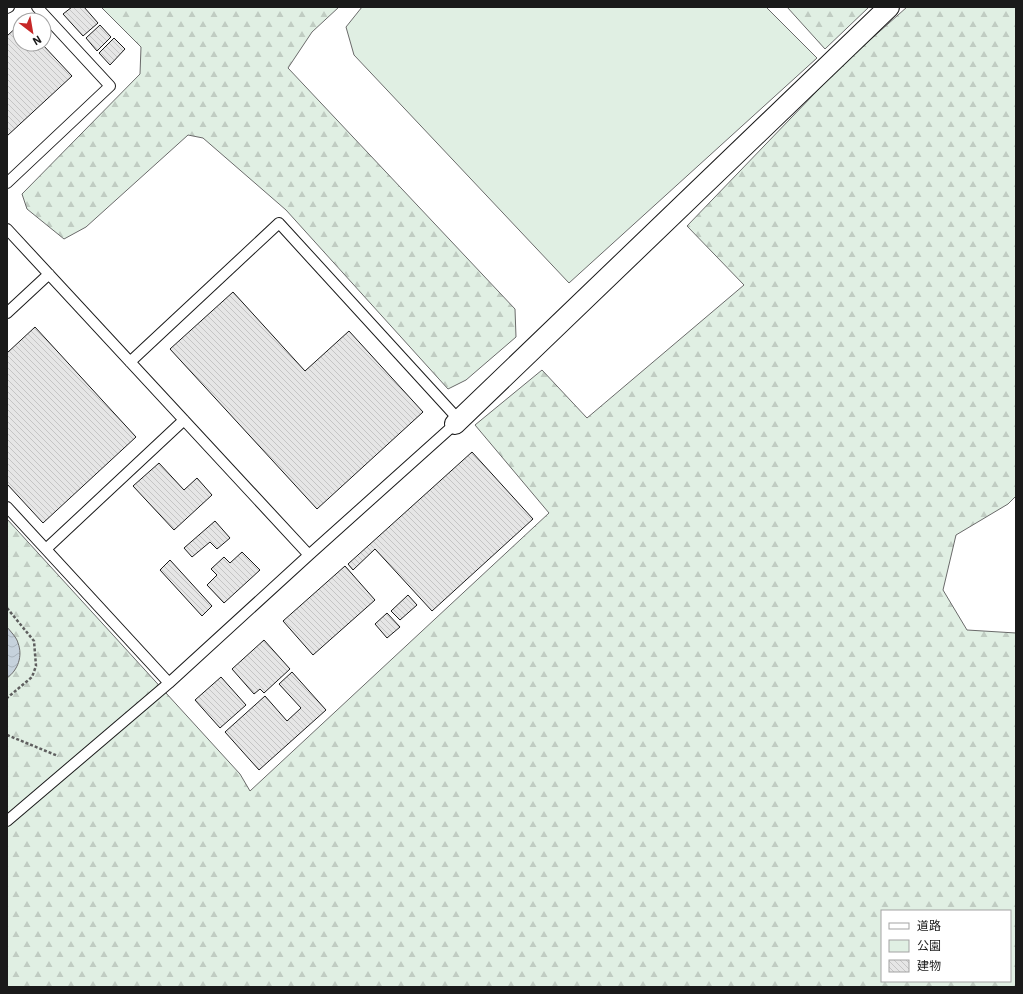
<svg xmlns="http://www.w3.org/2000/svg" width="1023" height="994" font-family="'IBM Plex Sans','Noto Sans JP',sans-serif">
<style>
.green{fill:#e0efe3;stroke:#6a6a6a}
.forest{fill:url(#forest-firs);stroke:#6a6a6a;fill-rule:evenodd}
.water{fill:url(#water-waves);stroke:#6a6a6a}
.building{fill:url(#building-back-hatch);stroke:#1a1a1a}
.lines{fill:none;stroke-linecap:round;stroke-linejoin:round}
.service-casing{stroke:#1a1a1a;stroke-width:12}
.minor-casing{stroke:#1a1a1a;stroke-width:22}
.path{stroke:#5f5f5f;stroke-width:2.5;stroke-dasharray:3 2;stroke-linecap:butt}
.service{stroke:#fff;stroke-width:10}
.minor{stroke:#fff;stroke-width:20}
</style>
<defs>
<pattern id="forest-firs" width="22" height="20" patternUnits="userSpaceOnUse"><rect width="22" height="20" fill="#e0efe3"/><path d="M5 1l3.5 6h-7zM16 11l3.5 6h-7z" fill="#c0ccc2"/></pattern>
<pattern id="water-waves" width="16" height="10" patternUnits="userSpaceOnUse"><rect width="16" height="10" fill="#c6d2dc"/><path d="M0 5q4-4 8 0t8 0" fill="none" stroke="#aab4bc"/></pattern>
<pattern id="building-back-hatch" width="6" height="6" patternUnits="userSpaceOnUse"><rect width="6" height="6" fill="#e6e6e6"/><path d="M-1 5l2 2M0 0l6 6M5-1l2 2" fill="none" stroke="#c5c5c5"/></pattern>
</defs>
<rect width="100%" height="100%" fill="#fff"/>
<!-- green -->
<path class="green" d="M362,7H766L817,58L569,283L354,55L346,27Z"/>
<!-- forest -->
<path class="forest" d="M101,7H339L312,32L288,68L515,309L516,337L466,380L448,389L286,210L203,138L188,135L86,227L64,239L27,209L22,194L140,74L141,47Z
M787,7H869L825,49Z
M907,7H1016V373L1015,374L1016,375V496L1008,504L956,535L943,590L967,630L1016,633V987H7V519L240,774L250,791L549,513L475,425L542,370L587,418L744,285L687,226L843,64ZM882,911H1010V981H882Z"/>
<!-- water -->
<path class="water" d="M7,627C11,632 17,638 18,643C23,656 18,670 7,678Z"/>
<!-- building -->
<path class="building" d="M72,7H84L98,23L83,36L63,14Z
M20,24V44H42L72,76L7,136V36Z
M100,25L111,37L97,51L86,38Z
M114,38L125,49L110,65L99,53Z
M233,292L305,371L349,331L423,412L317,509L170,349Z
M35,327L136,437L43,523L7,484V353Z
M472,452L533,519L432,611L375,549L353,570L348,564Z
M159,463L184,490L197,478L212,495L174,530L133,486Z
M215,521L230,538L217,549L210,542L192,557L184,548Z
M242,552L260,570L224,603L207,585L217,575L211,569L224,557L230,563Z
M170,560L212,606L202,616L160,570Z
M345,566L375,600L313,655L283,621Z
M408,595L417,605L400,620L391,611Z
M387,613L400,627L387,638L375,624Z
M264,640L290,669L264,693L260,689L254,694L232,669Z
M292,672L326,710L259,770L225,732L265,696L287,721L301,708L279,684Z
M221,677L246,705L220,728L195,700Z"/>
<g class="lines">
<!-- service casing -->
<g class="service-casing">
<path id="service" d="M7,8L9,7
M7,183L110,86L37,7
M7,229L309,555
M7,313L49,274
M130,362L279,223L459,420
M7,507L169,683
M46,549L184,420
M7,821L169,683L309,555L455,424"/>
</g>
<!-- minor casing -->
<g class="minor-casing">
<path id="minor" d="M455,424L889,7"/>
</g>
<!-- path -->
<path class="path" d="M7,608L34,641L36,666L32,677L7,698
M7,735L58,756"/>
<!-- service -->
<use href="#service" class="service"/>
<!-- minor -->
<use href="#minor" class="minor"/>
</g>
<!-- border -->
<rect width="1023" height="994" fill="none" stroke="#1a1a1a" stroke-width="16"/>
<!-- legend -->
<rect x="881" y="910" width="130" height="72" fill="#ffffff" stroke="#a3a3a3"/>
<rect x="889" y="923" width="20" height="6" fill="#ffffff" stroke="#a3a3a3"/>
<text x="917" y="930" font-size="12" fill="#1a1a1a">道路</text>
<rect x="889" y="940" width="20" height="12" fill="#e0efe3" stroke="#a3a3a3"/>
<text x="917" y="950" font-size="12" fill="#1a1a1a">公園</text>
<rect x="889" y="960" width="20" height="12" fill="url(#building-back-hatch)" stroke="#a3a3a3"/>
<text x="917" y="970" font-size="12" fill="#1a1a1a">建物</text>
<!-- north arrow -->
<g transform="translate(32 32) rotate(149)"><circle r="19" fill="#ffffff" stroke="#a3a3a3"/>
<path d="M0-3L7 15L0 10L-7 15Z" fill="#c62828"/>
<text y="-6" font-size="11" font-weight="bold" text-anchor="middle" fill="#1a1a1a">N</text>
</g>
</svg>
